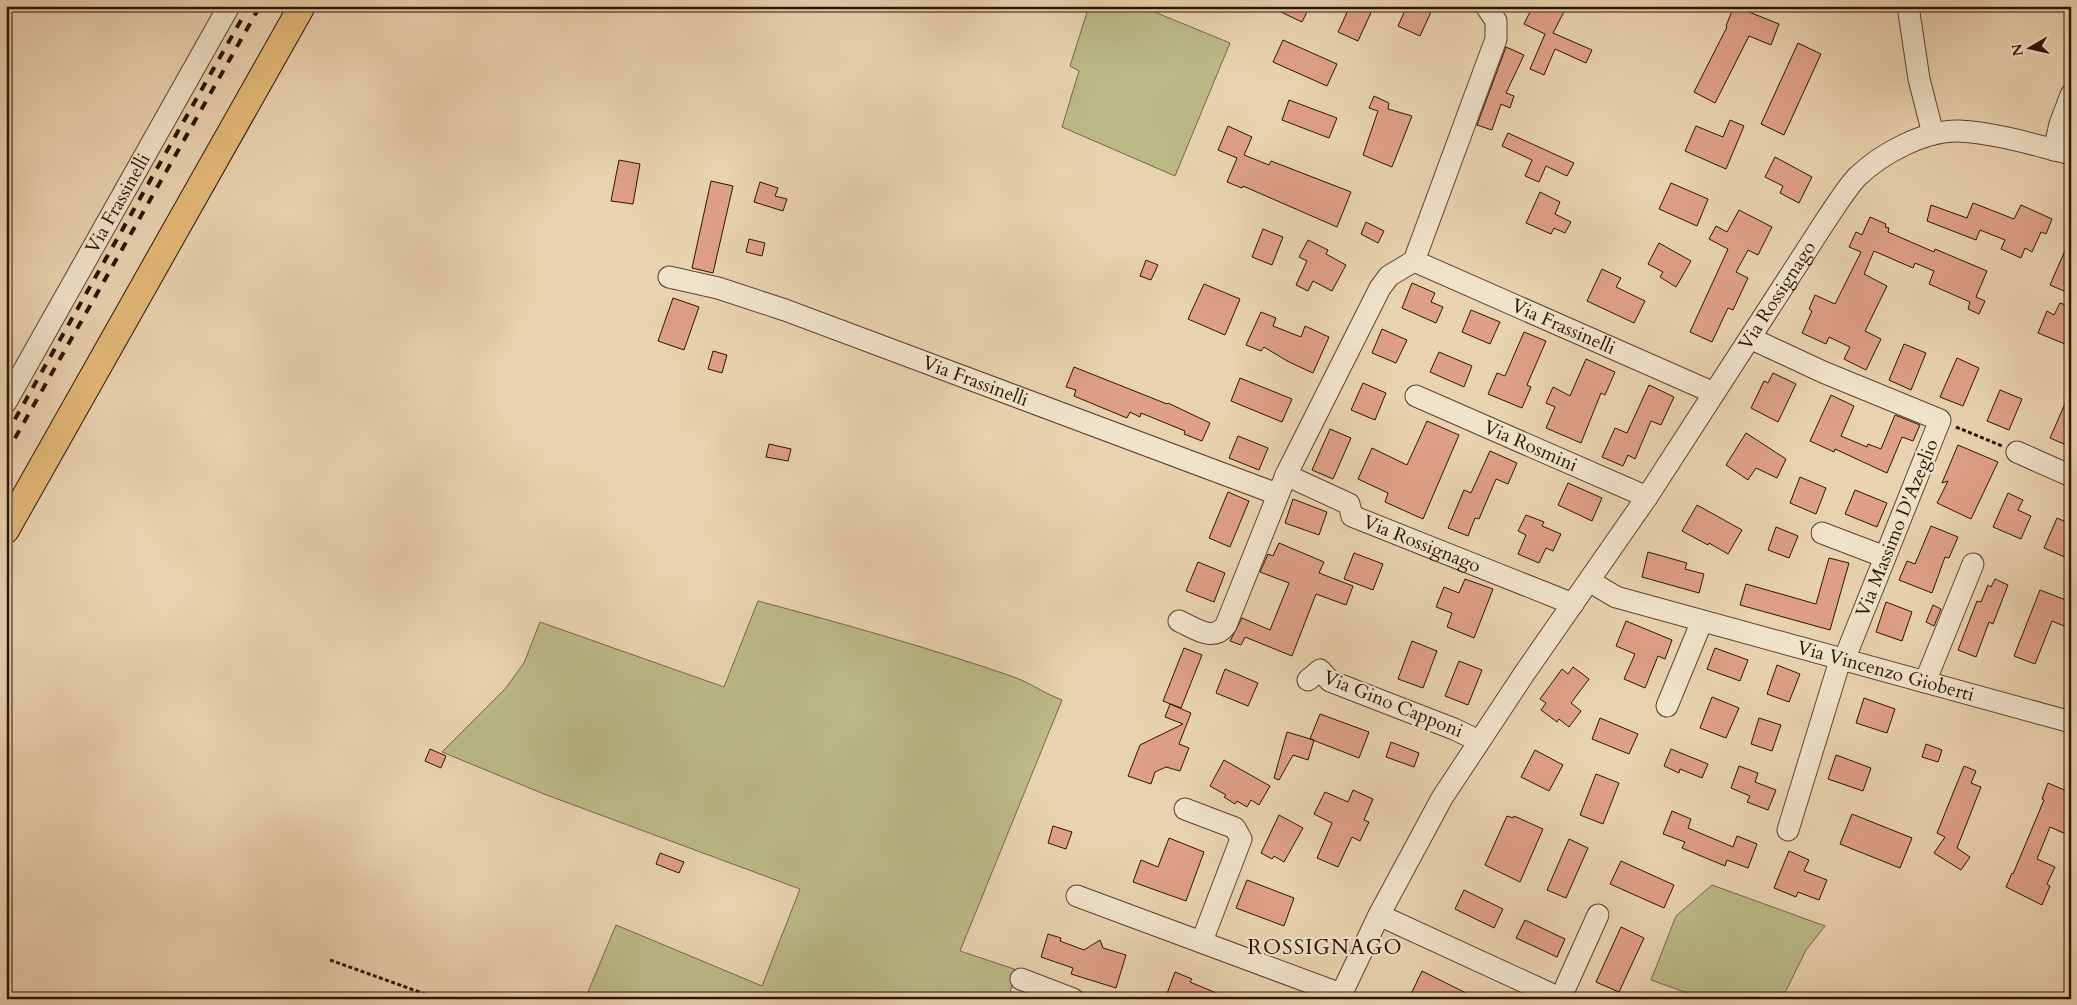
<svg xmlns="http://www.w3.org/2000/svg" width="2077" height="1005" font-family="Cardo,serif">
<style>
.green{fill:#bbba87;stroke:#746744}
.building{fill:#dea086;stroke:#2c1402}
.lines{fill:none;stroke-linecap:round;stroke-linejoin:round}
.minor-casing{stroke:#5b442d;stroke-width:23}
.major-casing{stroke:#2c1402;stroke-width:28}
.path{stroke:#2c1402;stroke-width:3;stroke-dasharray:4 2.5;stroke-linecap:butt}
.minor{stroke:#f1e2cb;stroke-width:21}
.major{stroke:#e4b978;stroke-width:26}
.rail{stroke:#2c1402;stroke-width:4;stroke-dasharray:9 9;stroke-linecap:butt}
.labels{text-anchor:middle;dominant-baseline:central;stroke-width:4.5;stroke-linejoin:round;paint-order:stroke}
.street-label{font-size:19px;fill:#2c1402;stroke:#f1e2cb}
.quarter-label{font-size:21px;letter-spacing:1px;fill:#2c1402;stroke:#f1e2cb}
</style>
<rect width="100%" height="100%" fill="#e9d2af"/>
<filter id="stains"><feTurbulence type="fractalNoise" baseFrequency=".004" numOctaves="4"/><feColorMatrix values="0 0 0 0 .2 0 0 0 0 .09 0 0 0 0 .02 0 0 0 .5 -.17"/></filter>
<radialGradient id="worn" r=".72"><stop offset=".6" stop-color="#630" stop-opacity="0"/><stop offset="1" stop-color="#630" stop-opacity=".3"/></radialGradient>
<!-- green -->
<path class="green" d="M1089,6H1140L1230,43L1175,176L1062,127L1079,71L1070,66Z
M758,601C844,624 930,648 1014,677C1031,683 1045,694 1062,700L960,951L1017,970L1008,999H585L616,925L762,986L800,889L544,794L442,752L505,689L524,663L540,622L724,687Z
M1712,885L1825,926L1806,950L1782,999H1704L1651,980L1676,916Z"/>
<!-- building -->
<path class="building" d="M1268,6H1310L1302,22Z
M1350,6H1374L1358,41L1338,32Z
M1407,6H1418L1431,12L1420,36L1398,26Z
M1533,6H1567L1553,33L1592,50L1586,63L1555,49L1544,75L1530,69L1545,34L1524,24Z
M1734,6L1779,24L1771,45L1749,36L1715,103L1694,92L1727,27L1726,26Z
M1283,40L1337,64L1327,86L1273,62Z
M1798,43L1821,54L1784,135L1761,124Z
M1506,47L1524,55L1506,93L1514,96L1510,108L1501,104L1492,130L1477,125Z
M1374,96L1389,103L1388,109L1412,116L1392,167L1363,155L1378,111L1369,108Z
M1289,100L1337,118L1329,138L1282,120Z
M1730,120L1744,126L1726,169L1685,151L1696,126L1723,137Z
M1228,126L1252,137L1244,155L1269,165L1271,161L1351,192L1337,227L1243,186L1242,188L1227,182L1237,158L1218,150Z
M1508,133L1574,163L1567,176L1546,166L1539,182L1525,176L1532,160L1502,146Z
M1775,157L1812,177L1799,203L1780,193L1783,186L1765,177Z
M619,160L640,164L633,204L611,201Z
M711,181L733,186L713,273L692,268Z
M760,182L778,188L775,196L787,199L783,211L754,202Z
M1671,183L1708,199L1697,226L1659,209Z
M1540,192L1560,202L1555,214L1571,222L1565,233L1554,228L1551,234L1526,223Z
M1973,203L2014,219L2021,205L2052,219L2046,234L2041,232L2032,252L2025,248L2021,258L2001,249L2005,240L1980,230L1976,240L1927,221L1931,205L1967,218Z
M1739,210L1772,227L1758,255L1748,250L1736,272L1748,278L1733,310L1728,308L1712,342L1690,332L1728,249L1709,239L1716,226L1727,232Z
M1870,217L1886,224L1885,227L1889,228L1888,232L1934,252L1935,249L1987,271L1976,297L1985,301L1979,314L1968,309L1970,302L1929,284L1934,271L1915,263L1913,268L1874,251L1864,274L1887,286L1865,331L1881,339L1866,370L1844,359L1850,347L1829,337L1826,344L1802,333L1812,311L1809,309L1815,295L1835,304L1861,252L1849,247L1856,232L1862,235Z
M1366,222L1384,231L1378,243L1361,234Z
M1263,229L1283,237L1272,265L1252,257Z
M2071,237V294L2050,285Z
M749,239L765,243L762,256L746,252Z
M1308,240L1328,250L1326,254L1346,265L1332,291L1313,281L1308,291L1296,285L1307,261L1299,257Z
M1659,243L1691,261L1676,287L1660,277L1663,272L1648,264Z
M1146,260L1158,265L1151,280L1140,276Z
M1602,269L1621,278L1616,287L1645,301L1634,323L1587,301Z
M1412,283L1435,293L1431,302L1443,307L1436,323L1402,308Z
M1204,284L1240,299L1225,335L1188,319Z
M673,298L699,307L684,350L658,341Z
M2060,303L2071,307V330L2065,344L2038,333L2047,311L2054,315Z
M1471,310L1500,322L1490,344L1462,332Z
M1261,312L1276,318L1273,326L1301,337L1305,326L1329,337L1313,373L1289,362L1264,347L1261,351L1246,345Z
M1382,329L1407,340L1396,363L1372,353Z
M1524,332L1546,341L1527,385L1531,387L1522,408L1488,394L1497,373L1505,376Z
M1904,344L1926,353L1911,390L1889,380Z
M713,351L727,355L722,373L708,369Z
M1439,352L1472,366L1464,387L1430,372Z
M1957,358L1979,368L1963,406L1940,397Z
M1586,359L1615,372L1605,395L1601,393L1581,443L1546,428L1555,407L1546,403L1553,387L1570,396Z
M1074,367L1167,404L1168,403L1210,423L1202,441L1184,434L1185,431L1141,413L1140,417L1130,412L1127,418L1074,396L1076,390L1066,387Z
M1773,373L1796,384L1778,422L1751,408L1764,381L1768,383Z
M1240,378L1292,399L1282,422L1231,401Z
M1363,383L1386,393L1375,420L1351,410Z
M1649,385L1674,397L1661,425L1651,421L1635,459L1628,455L1623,466L1602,457L1615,428L1627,433Z
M2000,390L2022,399L2009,430L1987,421Z
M2071,390V447L2050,438Z
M1831,395L1854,406L1841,436L1867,447L1868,444L1881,449L1895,415L1920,425L1913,441L1902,437L1887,473L1835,449L1834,452L1810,441Z
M1427,421L1459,435L1423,519L1385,502L1388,493L1358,479L1372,448L1407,465Z
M1330,429L1351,438L1333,479L1312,470Z
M1746,433L1786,459L1777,478L1756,468L1748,480L1726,465Z
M1238,436L1268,448L1259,470L1229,458Z
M769,444L791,449L788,461L766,457Z
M1958,445L1998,462L1971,519L1937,503L1948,481L1942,483Z
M1490,451L1517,463L1508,484L1496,479L1479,519L1475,518L1468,536L1448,528L1464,490L1471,493Z
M1800,477L1826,488L1816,514L1790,503Z
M1568,483L1602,498L1592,521L1558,505Z
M1855,490L1887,503L1877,527L1845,514Z
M1228,492L1249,501L1230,547L1209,538Z
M2008,493L2023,500L2018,510L2031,516L2021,539L1993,527Z
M1293,499L1327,512L1319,535L1285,523Z
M1697,505L1742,530L1728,554L1709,543L1708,545L1682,531Z
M1526,515L1544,522L1542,526L1561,534L1553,551L1546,548L1539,563L1518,554L1526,535L1518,531Z
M2057,518L2071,524V549L2067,558L2044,548Z
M1931,526L1958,537L1949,558L1945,557L1932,593L1899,580L1907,561L1915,564Z
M1776,527L1798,536L1789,558L1768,550Z
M1279,543L1324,562L1319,573L1353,586L1346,605L1316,594L1292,656L1245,637L1241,645L1230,641L1242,618L1270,630L1289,583L1260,572L1268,554L1273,556Z
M1648,552L1687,563L1685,569L1704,574L1699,593L1642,577Z
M1354,553L1383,564L1373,590L1344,579Z
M1829,558L1849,563L1830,630L1740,605L1746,584L1816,604Z
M1198,562L1225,573L1214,602L1186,591Z
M1465,579L1493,589L1474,638L1447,627L1452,613L1436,607L1444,587L1459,593Z
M1995,579L2008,585L1993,624L1989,622L1976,657L1958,650L1977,601L1981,602L1988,585L1991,587Z
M2040,590L2071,602V629L2052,621L2035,664L2014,656Z
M1886,602L1912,612L1902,641L1876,632Z
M1933,605L1941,609L1934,626L1926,622Z
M1626,621L1672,640L1665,659L1658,656L1645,688L1624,679L1635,654L1616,646Z
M1412,641L1437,651L1423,688L1398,679Z
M1184,648L1202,655L1181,708L1163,701Z
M1715,648L1748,660L1740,681L1707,669Z
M1459,661L1482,670L1468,705L1445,696Z
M1777,665L1800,674L1789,702L1767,694Z
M1573,667L1589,679L1571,703L1581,711L1569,727L1559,719L1557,722L1541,710L1546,703L1540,699L1562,669L1568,674Z
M1225,669L1258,683L1248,706L1216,693Z
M1712,697L1739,708L1726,738L1700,728Z
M1864,698L1895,709L1887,733L1856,723Z
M1170,704L1191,713L1179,744L1189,748L1180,771L1166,767L1155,772L1151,784L1128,776L1140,745L1183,724L1165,717Z
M1320,714L1369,732L1359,758L1310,739Z
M1600,718L1638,734L1629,754L1592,739Z
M1759,718L1781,725L1772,751L1751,744Z
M1287,732L1314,740L1308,760L1293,755L1279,780L1274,778Z
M1391,742L1419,753L1414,767L1386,757Z
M1926,744L1942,750L1938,762L1922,757Z
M430,749L446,756L441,768L425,761Z
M1671,749L1708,764L1702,778L1680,769L1679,773L1664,766Z
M1535,750L1563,765L1549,791L1521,777Z
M1836,755L1871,768L1863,791L1828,779Z
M1224,760L1270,786L1259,805L1251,800L1247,807L1237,801L1235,804L1224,797L1226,795L1210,786Z
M1739,766L1758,773L1755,782L1776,790L1768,810L1747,802L1750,796L1731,788Z
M1964,766L1976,771L1971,783L1981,787L1957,848L1970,857L1961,870L1934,853L1945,837L1937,833Z
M1596,774L1619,783L1603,824L1580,815Z
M2048,783L2071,793V823L2066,834L2050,827L2037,859L2055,867L2047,884L2050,886L2042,905L2006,887L2012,873L2013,874L2044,800L2042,799Z
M1353,790L1373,799L1364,820L1369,822L1360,841L1352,837L1338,867L1317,858L1332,823L1314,814L1325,792L1348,802Z
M1672,811L1691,819L1688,828L1733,847L1737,836L1757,844L1748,868L1727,860L1725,866L1682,848L1685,842L1663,834Z
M1852,814L1912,838L1900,868L1840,844Z
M1279,815L1303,828L1284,862L1274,856L1272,859L1261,853Z
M1507,816L1513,818L1514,816L1543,829L1520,882L1485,865Z
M1053,826L1072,832L1066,849L1048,843Z
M1169,838L1204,852L1186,901L1133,882L1141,860L1158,867Z
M1569,839L1588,848L1566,898L1547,890Z
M1789,851L1809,860L1804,871L1827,880L1819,900L1798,892L1796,897L1774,888Z
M660,853L684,862L679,873L656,864Z
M1621,861L1674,885L1664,908L1610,884Z
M1247,880L1294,898L1284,926L1236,908Z
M1464,890L1503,909L1494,928L1455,909Z
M1525,920L1565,939L1557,957L1516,938Z
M1621,927L1644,938L1619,992L1596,982Z
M1048,934L1061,938L1060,941L1084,950L1100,940L1103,948L1126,955L1116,988L1071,974L1073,968L1041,957Z
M1422,971L1478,999H1421L1411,994Z
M1175,972L1192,979L1190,982L1231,999H1165Z"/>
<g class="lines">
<!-- minor casing -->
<g class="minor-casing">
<g id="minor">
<path id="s1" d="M1486,6L1496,21V39L1414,261L1714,393"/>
<path d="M1908,6L1919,79L1933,134"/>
<path d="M2054,150L2060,124L2071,95"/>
<path id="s2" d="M669,277L718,288L785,310L1277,494"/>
<path d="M1750,338L1823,372L1940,420L1844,660L1838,667L1788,830"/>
<path id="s3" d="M1416,396L1647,497"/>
<path id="s4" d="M6,402L229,6"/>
<path d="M2017,452L2071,476"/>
<path d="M1286,475L1380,288L1389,276L1414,261"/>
<path d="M1822,533L1885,557"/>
<path id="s5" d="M1589,581L1616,597L2071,722"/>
<path id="s6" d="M1179,621C1195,628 1213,643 1226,625L1286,475L1349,504L1352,516L1573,604"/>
<path d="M1308,680L1320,670L1330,681L1454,729L1479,741"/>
<path d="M1925,682L1973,564"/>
<path d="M1667,706L1702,621"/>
<path d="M1185,809L1235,828L1241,839L1202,941"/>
<path d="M1077,896L1341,994"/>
<path d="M1379,915L1553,995"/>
<path d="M1021,979L1073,999"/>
<path d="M1566,986L1598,915"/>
<path id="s7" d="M1339,999L1379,915L1442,798L1524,674L1647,497L1828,217C1837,204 1846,189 1857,177C1881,154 1924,130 1959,131C1997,133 2034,145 2071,154"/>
</g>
</g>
<!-- major casing -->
<g class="major-casing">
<path id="major" d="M6,530L302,6"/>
</g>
<!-- path -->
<path class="path" d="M1956,427L2002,446
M330,960L439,999"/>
<!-- minor -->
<use href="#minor" class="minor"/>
<!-- major -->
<use href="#major" class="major"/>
<!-- rail -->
<path class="rail" d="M6,435L249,6
M6,454L260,6"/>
</g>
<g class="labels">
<!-- street labels -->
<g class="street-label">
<text stroke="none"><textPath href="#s4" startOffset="228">Via Frassinelli</textPath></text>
<text stroke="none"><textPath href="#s7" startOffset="830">Via Rossignago</textPath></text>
<text stroke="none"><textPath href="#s1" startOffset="436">Via Frassinelli</textPath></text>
<text stroke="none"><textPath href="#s2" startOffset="324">Via Frassinelli</textPath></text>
<text stroke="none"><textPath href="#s3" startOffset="125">Via Rosmini</textPath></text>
<text transform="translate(1897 528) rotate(-68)">Via Massimo D'Azeglio</text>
<text stroke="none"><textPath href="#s6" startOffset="371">Via Rossignago</textPath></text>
<text stroke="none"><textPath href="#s5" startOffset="311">Via Vincenzo Gioberti</textPath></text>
<text transform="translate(1393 704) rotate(22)">Via Gino Capponi</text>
</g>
<!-- quarter labels -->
<g class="quarter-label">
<text x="1325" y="947">ROSSIGNAGO</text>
</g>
</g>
<!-- margin -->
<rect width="2077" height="1005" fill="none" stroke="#e9d2af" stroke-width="25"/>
<rect x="8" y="8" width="2062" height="990" fill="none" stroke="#2c1402" stroke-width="2.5"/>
<rect x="12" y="12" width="2052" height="980" fill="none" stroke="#2c1402"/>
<!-- north arrow -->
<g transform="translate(2030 48) rotate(261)" stroke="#f1e2cb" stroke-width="4" paint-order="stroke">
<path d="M0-4L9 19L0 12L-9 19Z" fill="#2c1402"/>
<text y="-8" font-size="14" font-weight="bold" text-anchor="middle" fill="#2c1402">N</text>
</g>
<rect width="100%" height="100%" filter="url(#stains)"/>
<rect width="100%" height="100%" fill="url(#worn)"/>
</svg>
